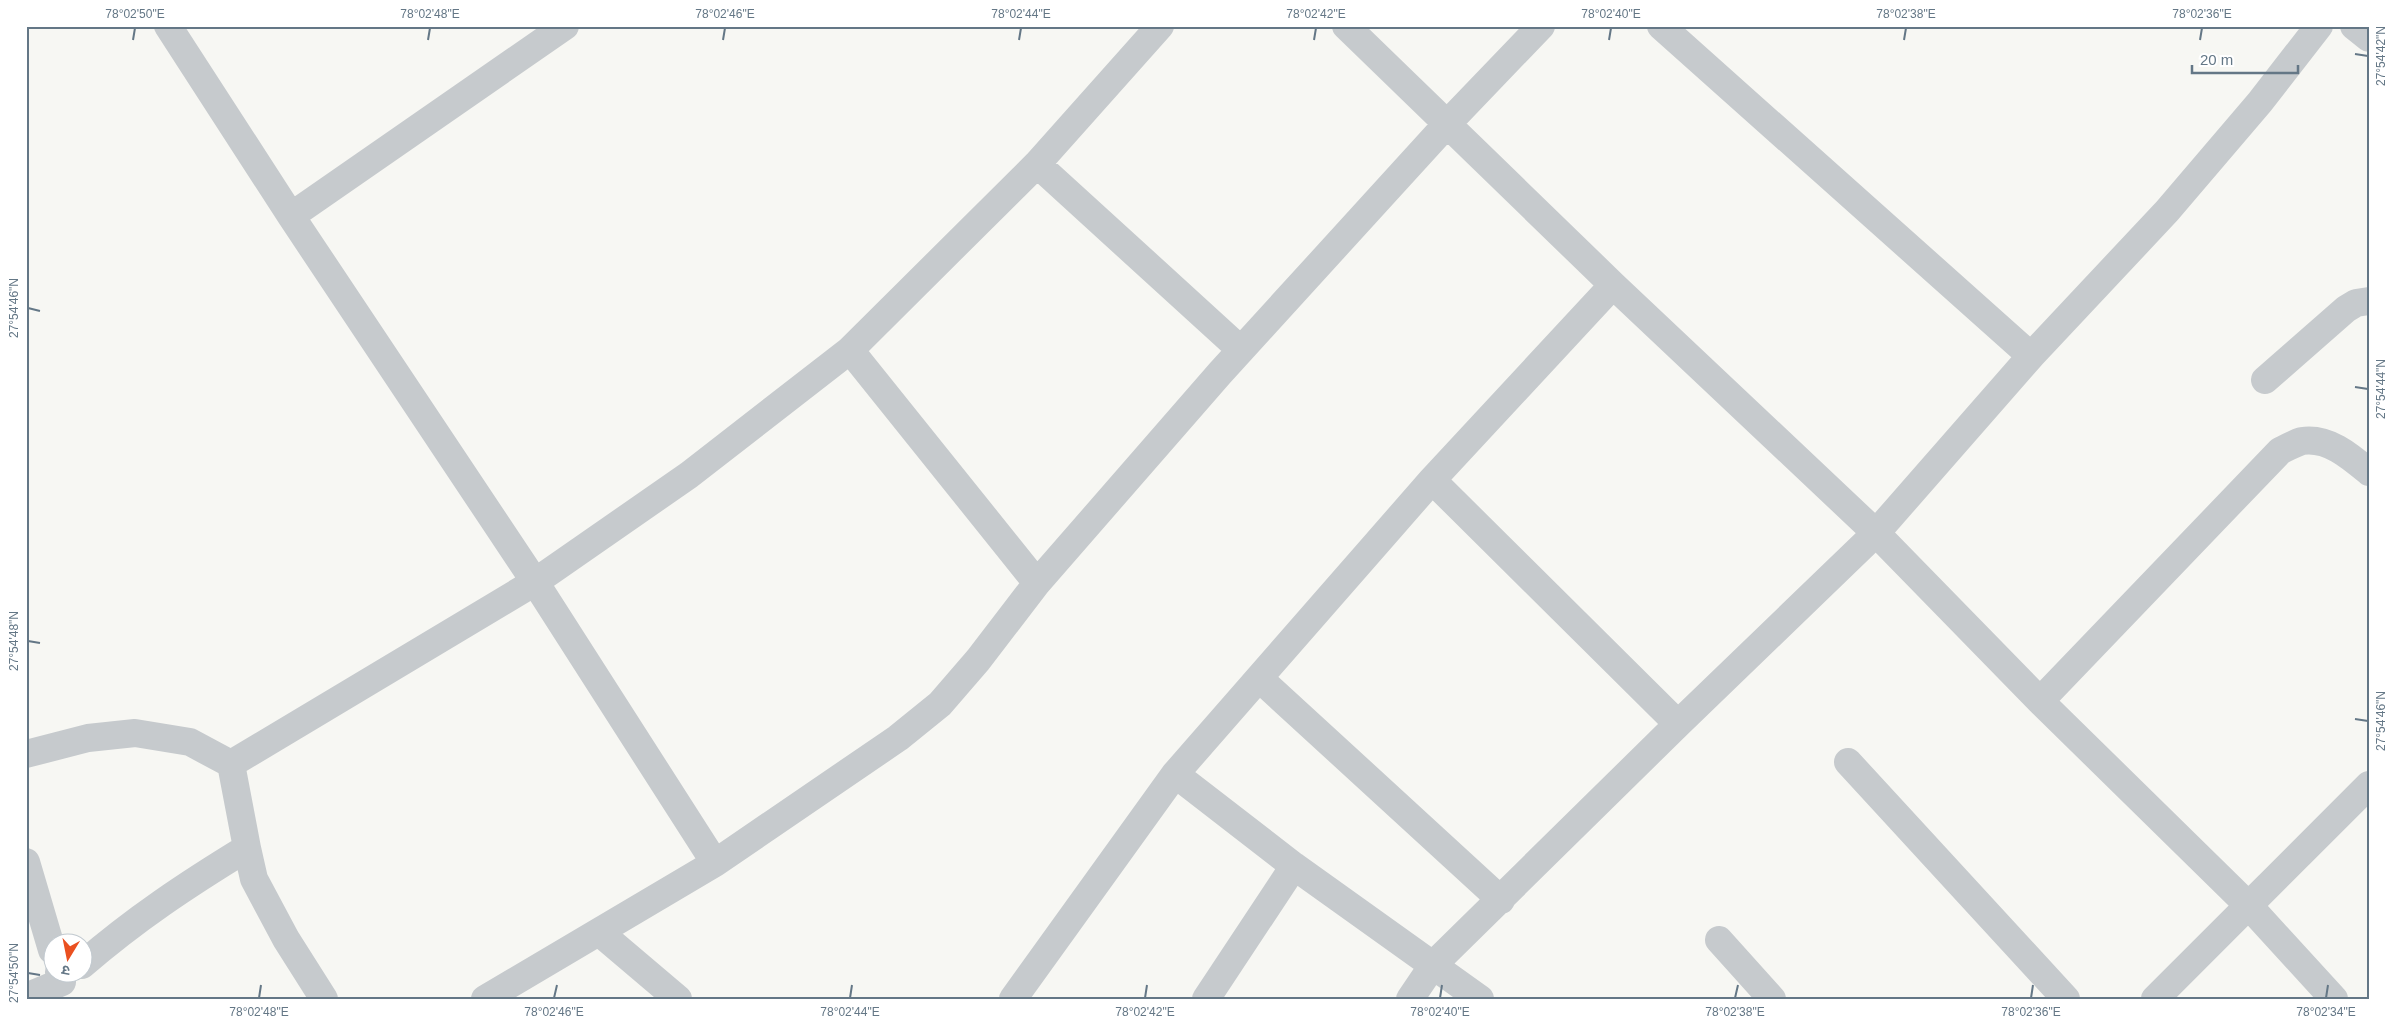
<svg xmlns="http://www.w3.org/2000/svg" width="2395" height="1025" font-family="Arial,'Noto Sans Devanagari',sans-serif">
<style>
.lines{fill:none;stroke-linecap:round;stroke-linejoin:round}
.street{stroke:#c6cacd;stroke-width:28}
.ticks{fill:none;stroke:#647786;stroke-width:2}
.neatline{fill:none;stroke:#647786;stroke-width:2}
.ticks-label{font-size:12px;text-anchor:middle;fill:#647786}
</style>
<rect width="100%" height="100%" fill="#f7f7f3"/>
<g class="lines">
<!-- street -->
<path class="street" d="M168,26L291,216L535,582L715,863
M1346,26L1613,285L1876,533L2040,701L2249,906L2334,999
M1661,26L2031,356
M2354,26L2369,38
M1037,164L1241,350
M291,216L565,26
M850,350L1037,583
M2265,380L2346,309L2356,303L2369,301
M1432,480L1678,724
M1260,679L1501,900
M2040,701L2280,451C2286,448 2295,443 2302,441C2328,437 2350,456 2369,472
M26,754L88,738L135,733L190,742L231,764
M1848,762L2066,999
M1175,774L1294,866L1480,999
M247,848L254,879L286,939L324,999
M26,862L52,950
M599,932L678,999
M1719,940L1772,999
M82,965C135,919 188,884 247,848L231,764L535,582L689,475L850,350L1037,164L1160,26
M26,997L62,982L59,972
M485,999L715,863L898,738L940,704L978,660L1037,583L1220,373L1447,124L1541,26
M1013,999L1175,774L1432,480L1613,285
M1206,999L1294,866
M1410,999L1433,965L1678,724L1876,533L2031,356L2167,211L2260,102L2319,26
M2155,999L2369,785"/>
</g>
<!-- ticks -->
<path class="ticks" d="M133,40L135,28M428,40L430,28M723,40L725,28M1019,40L1021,28M1314,40L1316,28M1609,40L1611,28M1904,40L1906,28M2200,40L2202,28M2355,54L2368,56M28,308L40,311M2355,387L2368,389M28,641L40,643M2355,719L2368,721M28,973L40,975M259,998L261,985M554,998L557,985M850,998L852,985M1145,998L1147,985M1440,998L1442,985M1735,998L1738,985M2031,998L2033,985M2326,998L2328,985"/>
<!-- border -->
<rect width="2395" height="1025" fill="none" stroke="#ffffff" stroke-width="55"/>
<!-- north arrow -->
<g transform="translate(68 958) rotate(190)"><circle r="24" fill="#ffffff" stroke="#c1c9cf"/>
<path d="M0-4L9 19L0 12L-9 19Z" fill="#ea5020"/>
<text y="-8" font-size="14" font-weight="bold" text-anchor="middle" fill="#647786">उ</text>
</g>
<!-- scale -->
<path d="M2192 65v8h106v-8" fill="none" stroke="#647786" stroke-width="2.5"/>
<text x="2200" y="65" font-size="15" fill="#647786" stroke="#ffffff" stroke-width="4" paint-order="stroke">20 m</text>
<rect x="28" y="28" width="2340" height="970" class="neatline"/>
<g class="ticks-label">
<text x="135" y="18">78°02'50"E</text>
<text x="430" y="18">78°02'48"E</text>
<text x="725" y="18">78°02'46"E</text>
<text x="1021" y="18">78°02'44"E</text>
<text x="1316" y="18">78°02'42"E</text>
<text x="1611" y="18">78°02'40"E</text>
<text x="1906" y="18">78°02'38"E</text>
<text x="2202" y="18">78°02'36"E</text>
<text transform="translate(2381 56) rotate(-90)" y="4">27°54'42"N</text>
<text transform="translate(14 308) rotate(-90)" y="4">27°54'46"N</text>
<text transform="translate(2381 389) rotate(-90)" y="4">27°54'44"N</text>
<text transform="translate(14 641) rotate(-90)" y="4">27°54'48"N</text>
<text transform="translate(2381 721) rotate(-90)" y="4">27°54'46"N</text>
<text transform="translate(14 973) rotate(-90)" y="4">27°54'50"N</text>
<text x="259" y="1016">78°02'48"E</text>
<text x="554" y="1016">78°02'46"E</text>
<text x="850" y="1016">78°02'44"E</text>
<text x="1145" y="1016">78°02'42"E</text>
<text x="1440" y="1016">78°02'40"E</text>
<text x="1735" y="1016">78°02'38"E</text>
<text x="2031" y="1016">78°02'36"E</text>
<text x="2326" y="1016">78°02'34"E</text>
</g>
</svg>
